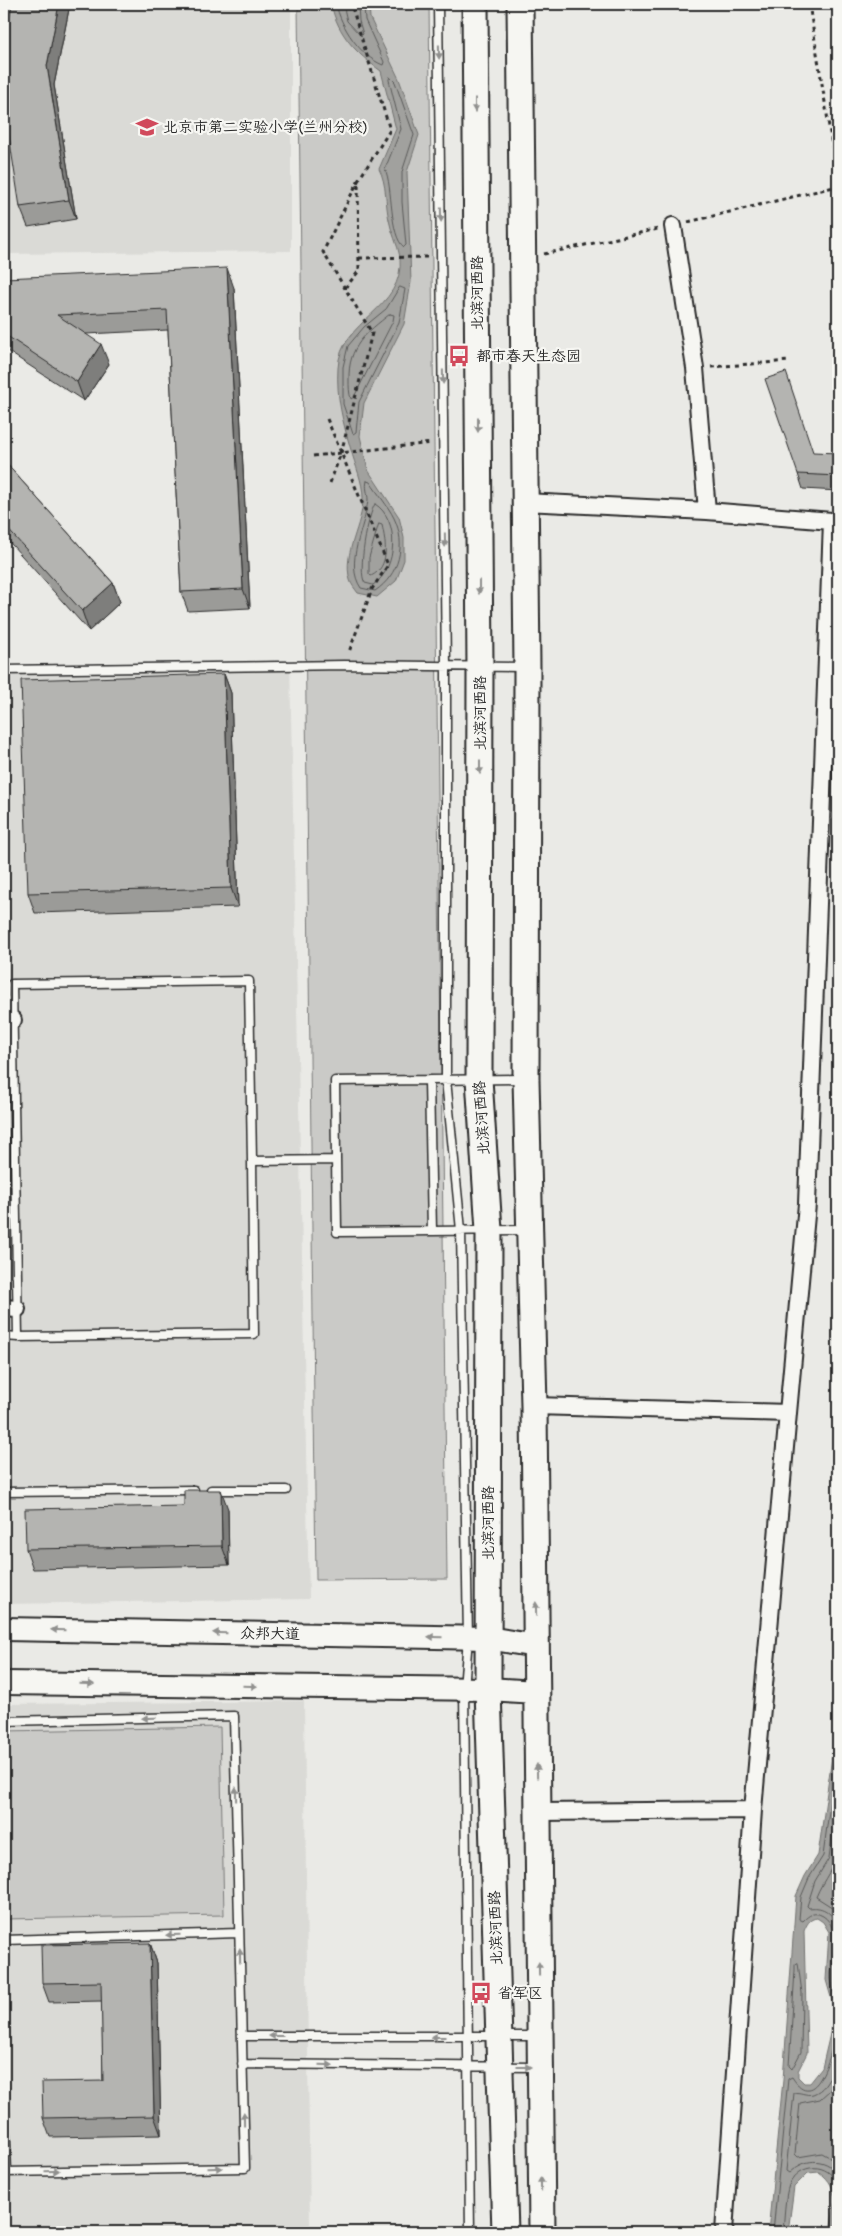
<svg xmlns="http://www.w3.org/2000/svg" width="842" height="2236" font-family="Pangolin,'LXGW WenKai TC',sans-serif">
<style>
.built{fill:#dadad6}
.green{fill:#cacac7;stroke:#7a7a79}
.water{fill:#a1a19e;stroke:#727270;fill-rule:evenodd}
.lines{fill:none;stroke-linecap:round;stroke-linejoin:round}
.shore{stroke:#5a5a59;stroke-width:1}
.lane-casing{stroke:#2b2b2b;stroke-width:11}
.street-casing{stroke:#2b2b2b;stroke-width:20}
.secondary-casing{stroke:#2b2b2b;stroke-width:26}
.primary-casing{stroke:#2b2b2b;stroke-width:29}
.path{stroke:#2b2b2b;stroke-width:3;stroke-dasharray:4 4;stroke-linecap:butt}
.lane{stroke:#f6f6f2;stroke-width:8}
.street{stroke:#f6f6f2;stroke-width:16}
.secondary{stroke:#f6f6f2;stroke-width:22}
.primary{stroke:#f6f6f2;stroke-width:25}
.wall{fill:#9b9b98;stroke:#2b2b2b}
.shaded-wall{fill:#7e7e7c;stroke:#2b2b2b}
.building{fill:#b4b4b1;stroke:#2b2b2b}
.oneway{fill:#90908e}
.labels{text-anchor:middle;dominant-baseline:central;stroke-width:4.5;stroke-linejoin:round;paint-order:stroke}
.poi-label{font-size:15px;fill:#2b2b2b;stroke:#f6f6f2;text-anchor:start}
.street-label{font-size:15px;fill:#2b2b2b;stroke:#f6f6f2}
</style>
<rect width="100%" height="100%" fill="#eaeae6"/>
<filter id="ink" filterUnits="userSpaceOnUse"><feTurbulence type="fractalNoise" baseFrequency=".02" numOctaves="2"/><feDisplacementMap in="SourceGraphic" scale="10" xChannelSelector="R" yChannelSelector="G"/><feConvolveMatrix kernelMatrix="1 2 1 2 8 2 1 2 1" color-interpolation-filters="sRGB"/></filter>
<g filter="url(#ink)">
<!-- built -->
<path class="built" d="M4,4H291V251L4,254Z
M290,663L309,1599L4,1604V668Z
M304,1701L310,2232H4V1704Z"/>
<!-- green -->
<path class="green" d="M298,4H429L447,1579L316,1580Z
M220,1727L224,1915L4,1919V1731Z"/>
<!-- water -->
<path class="water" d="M331,4H369L370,18L399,79L419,135L407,172L411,282L404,324L364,403L360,436L368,470L399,517L404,538V560L396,581L377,597L358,593C355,589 351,584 350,580C342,553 363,525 363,498C363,482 355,465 351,450C343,423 336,397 338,368C340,319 405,310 400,257C398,245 391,232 389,220C385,203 387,184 379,169L396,129L381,71C356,53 338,35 331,4Z
M838,1715V2232H830C833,2208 842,2188 819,2172L808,2173L794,2187L788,2232H768L783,2080L796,1896L805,1876L818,1855ZM817,1918L823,1922L829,1932L826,1980L834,2008L833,2021L822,2068L810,2083H804L798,2077V2071L807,2053L804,1931C807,1924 809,1919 817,1918Z"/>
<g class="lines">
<!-- shore -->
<path class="shore" d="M336,4C341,27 360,56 383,65L384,62L365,20L364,4
M343,4L347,21L361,36L363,34L359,21L358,4
M390,77L395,82L414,135L402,172V202L406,245L404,247C389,236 393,186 385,169L401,129L389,80Z
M400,287L405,289L399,323L359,402L356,432L353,434L343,404V367L348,346L364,327L386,309Z
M390,314L394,315L393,321L354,397L351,399C349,393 349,386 349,380C348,346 366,333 390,314Z
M367,481L370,482C378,494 388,506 394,518C407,545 399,575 375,591L361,588C344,563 365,528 368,500C368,493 365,487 367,481Z
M375,504C400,519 398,569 373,585L365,583C357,572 368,514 375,504Z
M379,524L382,525C386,543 390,567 371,576L369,574V558Z
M838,1744L823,1856L809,1878L801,1897L799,1919L803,1921C809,1915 814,1911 823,1916C842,1928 830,1960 831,1979C832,1988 836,1997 838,2006
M838,1791L829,1858L815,1881L807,1906L809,1908C825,1906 831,1913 838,1926
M838,1848C836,1867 823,1879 816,1897L838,1911
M798,1963L802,1993L801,2052L792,2069L789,2066L795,1970V1965Z
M838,2045C835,2062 832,2087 813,2094C806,2096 799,2091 794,2093L786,2171L789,2173C804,2159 823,2156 838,2173
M838,2077L830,2090L820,2099L800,2103L795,2154L798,2157L822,2153L838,2162
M773,2232L788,2079L792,2077C819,2120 836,2036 838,2020
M783,2232C784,2221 785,2195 789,2185C800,2162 828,2162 838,2184"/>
<!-- lane casing -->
<g class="lane-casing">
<path id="lane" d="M438,4L446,667V1080L461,1230L468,1638L464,1689L470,2232
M4,670L344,665L525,667
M429,1080L432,1231L337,1232L335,1081Z
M429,1080L522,1079
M252,1161L254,1334L18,1337L12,984L249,981L252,1161L336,1160
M432,1231L527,1230
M4,1336L18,1337
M211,1490H286
M4,1492L194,1490
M4,1721L234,1716L245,2168L4,2172
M4,1940L239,1933
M242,2036H538
M242,2064L538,2067
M4,2090L7,2172"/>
</g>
<!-- street casing -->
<g class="street-casing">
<path id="street" d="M525,502L707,511L695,368L673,226
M4,1020H13
M4,1308L17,1309
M534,1406L788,1413L807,1204L832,521L707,511
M538,1812L753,1810L788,1413
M724,2232L753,1810"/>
</g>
<!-- secondary casing -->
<g class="secondary-casing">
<path id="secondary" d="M4,1629L488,1638L536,1646
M4,1683L488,1689L536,1692"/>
</g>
<!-- primary casing -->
<g class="primary-casing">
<path id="primary" d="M475,4L480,667L479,1079L489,1230L488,1689L505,2232
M520,4L527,667L526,1079L534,1406L542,2232"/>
</g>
<!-- path -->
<path class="path" d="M809,4L838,182
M688,222L838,186
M544,254L658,229
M359,258L429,257
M345,288L359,271L358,181L390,130L351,4
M711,367L790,361
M327,419L388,565L372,589L349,652
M313,456L432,443
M330,483L341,453L372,333L323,252L358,181"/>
<!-- lane -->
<use href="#lane" class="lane"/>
<!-- street -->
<use href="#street" class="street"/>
<!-- secondary -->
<use href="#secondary" class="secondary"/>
<!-- primary -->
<use href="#primary" class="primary"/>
</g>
<!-- wall -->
<path class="wall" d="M12,4H70L54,85L76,219L28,227L20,207Z
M4,278L234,288L250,608L188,611L181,592L168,330L86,334L109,364L84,401L4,349Z
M838,453V491L803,489L798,474Z
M4,461L113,583L120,602L89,631L4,536Z
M224,674L231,693L238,907L35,913L28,893Z
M228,1509L229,1565L33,1569L26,1549Z
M150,1943L157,1963L161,2135L50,2137L43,2118L103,2081L102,2001L49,2002L42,1983Z"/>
<!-- shaded-wall -->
<path class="shaded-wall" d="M59,4H70L54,85L76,219L69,200L47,66Z
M227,268L234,288L250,608L243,589Z
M101,344L109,364L84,401L77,382Z
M113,583L120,602L89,631L82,611Z
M224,674L231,693L238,907L231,888Z
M221,1490L228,1509L229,1565L222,1546Z
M150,1943L157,1963L161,2135L154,2116Z"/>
<!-- building -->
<path class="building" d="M12,4H59L47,66L69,200L20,207L4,104V46Z
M227,268L243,589L181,592L167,310L57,315L101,344L77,382L4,334V278Z
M786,372L813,452L838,453V476L798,474L765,379Z
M4,461L113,583L82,611L4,525Z
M224,674L231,888L28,893L21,680Z
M184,1490H221L222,1546L26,1549L25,1509L184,1506Z
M150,1943L154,2116L43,2118L42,2082L103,2081L101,1982L42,1983L41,1945Z"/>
<!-- one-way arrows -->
<defs><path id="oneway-solid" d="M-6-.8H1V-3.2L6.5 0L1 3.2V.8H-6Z" transform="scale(1.25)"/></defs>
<g class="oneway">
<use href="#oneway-solid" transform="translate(439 52) rotate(89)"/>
<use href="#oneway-solid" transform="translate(475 105) rotate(90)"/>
<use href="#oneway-solid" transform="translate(441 215) rotate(89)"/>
<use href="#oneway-solid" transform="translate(443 377) rotate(89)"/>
<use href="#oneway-solid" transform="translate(478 425) rotate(90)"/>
<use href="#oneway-solid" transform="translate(445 540) rotate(89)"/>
<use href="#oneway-solid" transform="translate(479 587) rotate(90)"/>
<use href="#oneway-solid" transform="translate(480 767) rotate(90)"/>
<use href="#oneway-solid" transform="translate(536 1609) rotate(-91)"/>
<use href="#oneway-solid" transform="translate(58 1630) rotate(-179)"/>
<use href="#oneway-solid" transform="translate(220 1633) rotate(-179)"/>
<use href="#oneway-solid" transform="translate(435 1637) rotate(-179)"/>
<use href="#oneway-solid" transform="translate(87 1684) rotate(1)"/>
<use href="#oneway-solid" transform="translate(250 1686) rotate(1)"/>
<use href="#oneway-solid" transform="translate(149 1718) rotate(179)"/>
<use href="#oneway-solid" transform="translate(537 1771) rotate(-91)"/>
<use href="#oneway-solid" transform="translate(236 1794) rotate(-91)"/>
<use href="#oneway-solid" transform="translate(173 1935) rotate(178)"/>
<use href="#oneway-solid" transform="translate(240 1956) rotate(-91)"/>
<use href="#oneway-solid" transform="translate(539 1969) rotate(-91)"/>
<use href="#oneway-solid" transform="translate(276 2036) rotate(-180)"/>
<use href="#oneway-solid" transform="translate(438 2037) rotate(-180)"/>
<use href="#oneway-solid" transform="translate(326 2065) rotate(1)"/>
<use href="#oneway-solid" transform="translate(524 2067)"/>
<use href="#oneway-solid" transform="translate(244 2119) rotate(-91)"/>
<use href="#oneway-solid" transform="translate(215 2168) rotate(-1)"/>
<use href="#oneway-solid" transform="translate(52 2171) rotate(-1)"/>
<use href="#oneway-solid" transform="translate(541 2184) rotate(-91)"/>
</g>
</g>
<!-- icons -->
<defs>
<g id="school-bare" transform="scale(1.725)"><path d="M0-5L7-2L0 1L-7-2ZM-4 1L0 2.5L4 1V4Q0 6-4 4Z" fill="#d1495b" stroke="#f6f6f2" stroke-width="2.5" paint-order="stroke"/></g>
<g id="bus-bare" transform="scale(1.725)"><path d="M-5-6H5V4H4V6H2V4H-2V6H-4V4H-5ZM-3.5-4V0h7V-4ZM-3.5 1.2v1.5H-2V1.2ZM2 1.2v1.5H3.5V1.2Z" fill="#d1495b" stroke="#f6f6f2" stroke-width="2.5" paint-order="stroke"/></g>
</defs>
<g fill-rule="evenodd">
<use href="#school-bare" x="147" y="127"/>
<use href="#bus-bare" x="459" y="356"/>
<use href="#bus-bare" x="481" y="1993"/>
</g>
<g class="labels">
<!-- poi labels -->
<g class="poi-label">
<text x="163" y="127">北京市第二实验小学(兰州分校)</text>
<text x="476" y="356">都市春天生态园</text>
<text x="498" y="1993">省军区</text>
</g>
<!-- street labels -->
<g class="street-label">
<text transform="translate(477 293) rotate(-90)">北滨河西路</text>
<text transform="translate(480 713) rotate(-90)">北滨河西路</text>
<text transform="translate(482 1118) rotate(-94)">北滨河西路</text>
<text transform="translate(488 1523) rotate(-90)">北滨河西路</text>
<text transform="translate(270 1634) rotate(1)">众邦大道</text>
<text transform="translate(496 1928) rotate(-92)">北滨河西路</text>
</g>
</g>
<!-- margin -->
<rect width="842" height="2236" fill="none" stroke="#f6f6f2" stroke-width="20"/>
<rect x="10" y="10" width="822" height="2216" fill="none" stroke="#2b2b2b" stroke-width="2" filter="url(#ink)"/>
</svg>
